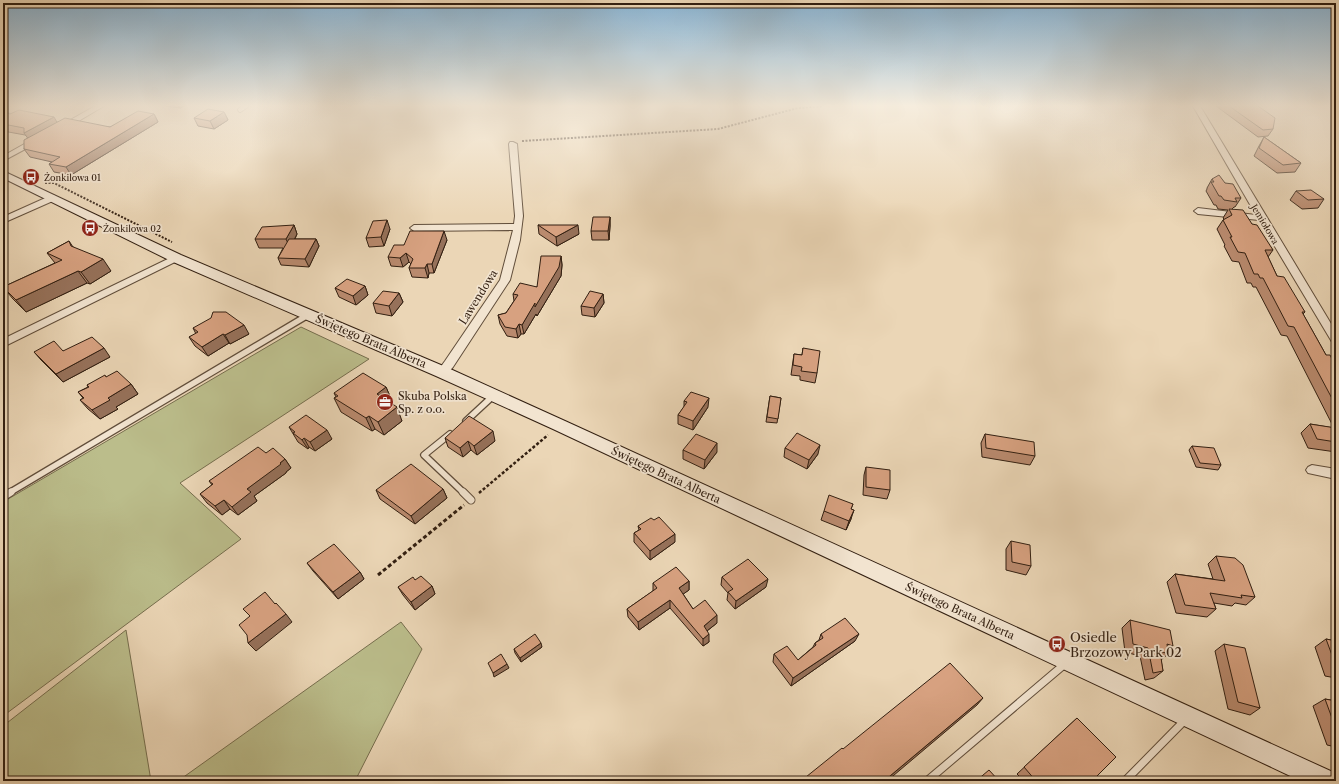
<svg xmlns="http://www.w3.org/2000/svg" width="1339" height="784" font-family="'Libre Caslon Text',serif">
<style>
.green{fill:#bbbd8b;stroke:#766e4e}
.lines{fill:none;stroke-linecap:round;stroke-linejoin:round}
.lane-far2-casing{stroke:#604d3a;stroke-width:5.5}
.lane-far1-casing{stroke:#604d3a;stroke-width:8}
.lane-casing{stroke:#604d3a;stroke-width:9}
.street-casing{stroke:#604d3a;stroke-width:2}
.secondary-casing{stroke:#321f11;stroke-width:2}
.path-far2{stroke:#321f11;stroke-width:2;stroke-dasharray:2 1.5;stroke-linecap:butt}
.path-far1{stroke:#321f11;stroke-width:2.5;stroke-dasharray:3 2;stroke-linecap:butt}
.path{stroke:#321f11;stroke-width:3;stroke-dasharray:4 2.5;stroke-linecap:butt}
.lane-far2{stroke:#f2e4d0;stroke-width:4}
.lane-far1{stroke:#f2e4d0;stroke-width:5.5}
.lane{stroke:#f2e4d0;stroke-width:7}
.street{fill:#f2e4d0;fill-rule:evenodd}
.secondary{fill:#f2e4d0;fill-rule:evenodd}
.wall{fill:#b98a6e;stroke:#321f11}
.shaded-wall{fill:#96715a;stroke:#321f11}
.building{fill:#d7a180;stroke:#321f11}
.labels{text-anchor:middle;dominant-baseline:central;stroke-width:3.5;stroke-linejoin:round;paint-order:stroke}
.far-poi-label{font-size:9px;fill:#321f11;stroke:#f2e4d0;text-anchor:start}
.far-street-label{font-size:9px;fill:#321f11;stroke:#f2e4d0}
.street-label{font-size:11px;fill:#321f11;stroke:#f2e4d0}
.poi-label{font-size:11px;fill:#321f11;stroke:#f2e4d0;text-anchor:start}
.near-poi-label{font-size:13px;fill:#321f11;stroke:#f2e4d0;text-anchor:start}
</style>
<rect width="100%" height="100%" fill="#ebd6b6"/>
<filter id="stains"><feTurbulence type="fractalNoise" baseFrequency=".005" numOctaves="4"/><feColorMatrix values="0 0 0 0 .2 0 0 0 0 .09 0 0 0 0 .02 0 0 0 .5 -.17"/></filter>
<radialGradient id="worn" r=".72"><stop offset=".6" stop-color="#630" stop-opacity="0"/><stop offset="1" stop-color="#630" stop-opacity=".3"/></radialGradient>
<!-- green -->
<path class="green" d="M301,327L369,359L180,483L241,539L3,716V502Z
M401,622L422,649L355,781H178Z
M126,630L151,781H3V726Z"/>
<g class="lines">
<!-- lane-far2 casing -->
<g class="lane-far2-casing">
<path id="lane-far2" d="M240,110L246,106"/>
</g>
<!-- lane-far1 casing -->
<g class="lane-far1-casing">
<path id="lane-far1" d="M466,421L493,396
M450,434L424,455L464,493
M9,493L308,315"/>
</g>
<!-- lane casing -->
<g class="lane-casing">
<path id="lane" d="M463,492L471,500
M3,497L11,492
M927,781L1066,663
M1125,781L1185,720"/>
</g>
<!-- street casing -->
<g class="street-casing">
<path id="street" d="M95,106H104L65,129H62L58,127Z
M1193,106H1200L1336,332V344L1332,342L1259,220L1198,214L1194,211L1198,208L1256,215Z
M35,138H38L42,140L3,161V156Z
M510,142H513L517,144L523,216L520,240L510,280L453,367L446,375H438L437,372L445,361L500,280L513,230L414,231L410,228L414,225L514,224L515,216L509,144Z
M52,195L55,196L56,198L55,200L3,223V217Z
M176,255L179,256L181,258L179,260L3,347V339Z
M1312,465L1336,469V479L1308,473L1306,470L1308,467Z"/>
</g>
<!-- secondary casing -->
<g class="secondary-casing">
<path id="secondary" d="M3,171L181,255L448,368L565,421L1335,773L1336,781H1301L553,429L436,376L171,261L3,178Z"/>
</g>
<!-- path-far2 -->
<path class="path-far2" d="M522,141L718,129L798,108L822,106
M45,183H54L172,242"/>
<!-- path-far1 -->
<path class="path-far1" d="M479,493L548,435"/>
<!-- path -->
<path class="path" d="M378,575L464,505"/>
<!-- lane-far2 -->
<use href="#lane-far2" class="lane-far2"/>
<!-- lane-far1 -->
<use href="#lane-far1" class="lane-far1"/>
<!-- lane -->
<use href="#lane" class="lane"/>
<!-- street -->
<use href="#street" class="street"/>
<!-- secondary -->
<use href="#secondary" class="secondary"/>
</g>
<!-- wall -->
<path class="wall" d="M166,106H184L180,108Z
M1216,106H1258L1273,129L1268,136L1258,137Z
M3,112L57,122L110,127L154,114L158,122L71,175L54,172L49,164L52,162L30,157L24,149L28,138L25,135L3,131Z
M224,112L228,120L214,129L198,126L194,118Z
M1264,137L1301,163L1295,172L1277,173L1254,156L1259,146Z
M1212,179L1225,183L1241,198L1235,207H1234L1232,209L1252,224L1273,250L1268,257L1277,276L1305,312L1303,314L1326,355L1334,363H1336V452L1308,448L1301,433L1310,424L1334,428L1287,336L1281,335L1256,287H1253L1251,283H1247L1239,262L1232,261L1224,246L1225,245L1217,229L1223,220L1224,219L1223,218L1228,210L1218,209L1216,205H1214L1206,191L1207,189V188Z
M1296,191L1324,199L1318,208L1302,209L1290,200Z
M610,217V226L609,240H592L591,231Z
M294,225L297,234L295,239H316L319,246L309,267L281,265L278,258L283,248H259L255,239Z
M538,225L579,234L557,246L539,234Z
M390,229L384,246L369,247L366,238Z
M447,240L434,273H429L428,278L412,277L409,268L411,264L409,262L403,267L391,266L388,257L404,245Z
M69,241L73,247L111,271L90,284L87,283L26,312L13,299L3,287L55,263L47,253Z
M561,256L562,265L561,276L537,316L536,314L524,334H521L518,338L507,336L500,324L498,315L506,313L514,301L513,294L537,287Z
M365,286L368,295L356,305L339,297L335,288Z
M399,293L403,302L392,316L376,313L373,303Z
M603,294L604,303L595,317L582,315L581,306Z
M193,328L249,334L230,344L229,343L208,356L195,346L189,337L196,334Z
M803,348L817,373L815,383L800,380V376L791,375L794,354L802,355Z
M63,351L110,357L63,382L41,360L34,352Z
M106,377L131,384L138,394L116,407L118,409L100,419L88,409L80,400L83,398L78,392L88,387L87,385Z
M386,387L392,401L390,402L402,421L384,435L375,429L372,431L341,412L334,398L336,397L334,393Z
M770,396L781,398L777,423L766,422Z
M684,401L708,407L693,430L678,424V415L684,407Z
M289,427L332,439L315,451L309,447L308,449L298,442Z
M985,434L1035,456L1030,465L982,457L981,443Z
M445,438L495,441L477,455L471,450L463,457L448,447Z
M1192,446L1221,465L1218,470L1196,467L1189,450Z
M785,448L818,454L807,469L784,457Z
M683,450L717,452L704,469L683,459Z
M266,453L285,459L291,468L286,472V473L254,496L257,501L238,515L230,509L222,515L207,503L200,494L212,485L209,481Z
M866,467L890,490L887,499L863,495L864,475Z
M443,489L447,498L415,524L380,499L376,490Z
M853,504L851,509V519L846,530L821,520L824,511Z
M638,526L675,542L650,560L634,542V533L639,530Z
M1011,541L1031,566L1026,575L1006,570V549Z
M1216,556L1255,597L1246,605L1235,603L1232,606L1214,603L1216,609L1207,617L1176,613L1167,582L1175,574L1213,579L1208,564Z
M307,563L360,572L364,579L338,599L313,571Z
M722,577L766,587L735,609L727,600L728,593L721,585Z
M415,580L432,586L435,594L415,610L403,595L398,587Z
M689,581V590L683,594L693,609L717,623L707,631L709,642L703,646L670,608L639,630L628,617L627,609L653,591V583Z
M1130,620L1173,646L1168,651V654L1161,660L1163,671L1154,678L1145,680L1140,656L1125,652L1122,628Z
M821,634L855,641L791,686L773,662L774,654L798,660L813,647L815,643L819,640Z
M1326,639L1336,641V678L1325,676L1315,647Z
M1224,644L1260,708L1250,715L1228,709L1215,651Z
M542,647L521,662L515,653L514,649Z
M1325,699L1336,701V747L1327,745L1313,706Z
M1077,718L1092,781H1024L1017,774Z"/>
<!-- shaded-wall -->
<path class="shaded-wall" d="M178,106H184L180,108Z
M224,112L228,120L214,129L210,121Z
M154,114L158,122L71,175L66,167Z
M54,117L58,124L29,140L24,133Z
M610,217V226L609,240L608,231Z
M387,220L390,229L384,246L381,237Z
M294,225L297,234L290,248L286,239Z
M578,225L579,234L557,246L556,237Z
M444,231L447,240L434,273L432,264Z
M316,239L319,246L309,267L305,259Z
M406,253L409,262L403,267L400,258Z
M561,256L562,265L561,276L537,316L536,314L524,334L522,325Z
M103,259L111,271L90,284L81,272Z
M427,264L429,273L428,278L425,268Z
M78,271L87,283L26,312L16,300Z
M365,286L368,295L356,305L353,296Z
M399,293L403,302L392,316L389,306Z
M603,294L604,303L595,317L594,308Z
M519,324L521,334L518,338L516,329Z
M244,325L249,334L230,344L225,335Z
M223,334L229,343L208,356L202,347Z
M104,348L110,357L63,382L56,374Z
M131,384L138,394L116,407L118,409L100,419L92,410L108,398Z
M386,387L392,401L382,408L377,394Z
M709,398L708,407L693,430V421Z
M397,407L402,421L384,435L378,422Z
M369,416L375,429L372,431L366,418Z
M327,430L332,439L315,451L310,442Z
M493,431L495,441L477,455L474,446Z
M304,438L309,447L308,449L302,440Z
M468,441L471,450L463,457L460,448Z
M717,443V452L704,469L705,460Z
M820,445L818,454L807,469L809,460Z
M285,459L291,468L286,472V473L254,496L257,501L238,515L232,507L247,489Z
M443,489L447,498L415,524L411,516Z
M224,500L230,509L222,515L215,506Z
M854,510L851,519L846,530L849,521Z
M675,534V542L650,560V551Z
M360,572L364,579L338,599L333,592Z
M768,579L766,587L735,609L736,601Z
M689,581V590L679,597V588Z
M432,586L435,594L415,610L411,602Z
M670,600V608L639,630L638,622Z
M286,614L292,622L256,651L248,643Z
M717,615V623L703,634L704,626Z
M709,634V642L703,646V639Z
M859,634L855,641L791,686L793,678Z
M541,643L542,647L521,662L520,658Z
M507,664L509,668L494,677L493,673Z
M983,698L977,705L887,781H884Z"/>
<!-- building -->
<path class="building" d="M1229,106H1258L1275,118L1273,129L1263,130Z
M208,109L224,112L210,121L194,118Z
M19,110L54,117L24,133V128L3,124V112L10,114Z
M138,111L154,114L66,167L49,164L60,157L24,149V140L65,118L110,127Z
M1264,137L1301,163L1283,165L1259,148Z
M1219,175L1225,183L1233,184L1241,198H1235L1237,202L1224,200L1221,196H1219L1211,182H1214L1212,179Z
M1311,190L1324,199L1308,200L1296,191Z
M1229,209L1243,210L1252,224L1257,225L1273,250H1265L1277,276L1284,277L1305,312H1302L1326,355H1330L1334,363H1336V406L1294,327L1288,326L1263,278H1260L1258,274H1254L1245,253L1238,252L1230,237H1232L1223,220L1232,215Z
M593,217H610L608,231H591Z
M387,220L381,237L366,238L373,221Z
M294,225L286,239H255L262,227Z
M538,225H578L556,237Z
M410,231H444L432,264H427L425,268H409L413,259L406,253L400,258L388,257L394,245H404Z
M289,239H316L305,259L278,258Z
M69,241L71,246L103,259L81,272L78,271L16,300L3,287L62,260L47,253Z
M541,256H561L559,267L535,307V303L522,325L519,324L516,329L505,327L498,315L506,313L518,295L513,294L520,283L537,287Z
M347,279L365,286L353,296L335,288Z
M383,291L399,293L389,306L373,303Z
M590,291L603,294L594,308L581,306Z
M213,312H226L244,325L225,335L223,334L202,347L189,337L198,332L193,328L211,318Z
M92,337L104,348L56,374L34,352L54,341L63,351Z
M803,348L820,351L817,373L801,371L802,367L793,365L794,354L802,355Z
M117,371L131,384L108,398L110,400L92,410L80,400L84,398L78,392L89,387L87,385L105,375L106,377Z
M363,373L386,387L377,394L397,407L378,422L369,416L366,418L334,398L338,396L334,393Z
M691,392L709,398L693,421L678,415L687,402L684,401Z
M770,396L781,398L778,419L767,417Z
M306,415L327,430L310,442L304,438L302,440L293,433L295,432L289,427Z
M469,416L493,431L474,446L468,441L460,448L445,438Z
M1310,424L1336,428V442L1317,439Z
M797,433L820,445L809,460L785,448Z
M696,434L717,443L705,460L683,450Z
M985,434L1034,442L1035,456L986,448Z
M1192,446L1214,448L1221,465L1200,463Z
M258,447L266,453L273,448L285,459L280,463L281,464L247,489L251,492L232,507L224,500L215,506L200,494L213,484L209,481Z
M411,464L443,489L411,516L376,490Z
M866,467L890,470V490L866,487Z
M829,495L853,504L851,509L854,510L849,521L824,511Z
M659,517L675,534L650,551L634,533L641,529L638,526L651,518L654,520Z
M1011,541L1030,545L1031,566L1012,562Z
M334,544L360,572L333,592L307,563Z
M1216,556L1235,558L1243,565L1255,597L1241,595L1242,598L1210,593L1216,609L1185,605L1175,574L1225,581Z
M748,559L768,579L736,601L728,592L733,589L722,577Z
M676,567L689,581L679,588L693,609L705,600L717,615L704,626L709,634L703,639L670,600L638,622L627,609L657,588L653,583Z
M421,576L432,586L411,602L398,587L413,577L415,580Z
M265,592L275,604L276,603L286,614L248,643L247,635L239,625L250,616L243,609Z
M845,618L859,634L793,678L774,654L787,646L798,660L816,645L815,643L823,638L821,634Z
M1130,620L1170,630L1173,646L1167,644L1168,654L1160,651L1163,671L1153,673L1148,648L1133,644Z
M535,634L541,643L520,658L514,649Z
M1326,639L1336,641V666Z
M1224,644L1245,648L1260,708L1238,702Z
M501,654L507,664L493,673L488,663Z
M950,663L983,698L884,781H801L842,748L843,749Z
M1325,699L1336,701V729Z
M1077,718L1116,757L1092,781H1036L1024,767Z
M989,770L999,781H976Z"/>
<!-- sky -->
<linearGradient id="sky" x2="0" y2="1"><stop stop-color="#89b5d5"/><stop offset="0.49" stop-color="#f6edde"/><stop offset="1" stop-color="#f6edde" stop-opacity="0"/></linearGradient>
<rect width="1339" height="216" fill="url(#sky)"/>
<!-- icons -->
<defs>
<g id="bus-disc" transform="scale(0.9)"><circle r="9.5" fill="#8f2418" stroke="#f2e4d0"/><path d="M-5-6H5V4H4V6H2V4H-2V6H-4V4H-5ZM-3.5-4V0h7V-4ZM-3.5 1.2v1.5H-2V1.2ZM2 1.2v1.5H3.5V1.2Z" fill="#fff"/></g>
<g id="office-disc" transform="scale(0.9)"><circle r="9.5" fill="#8f2418" stroke="#f2e4d0"/><path d="M-6-3h4V-5.5h4V-3h4V5H-6ZM-1-4.5V-3h2v-1.5ZM-6 0V1H6V0Z" fill="#fff"/></g>
</defs>
<g fill-rule="evenodd">
<use href="#bus-disc" x="31" y="177"/>
<use href="#bus-disc" x="90" y="228"/>
<use href="#office-disc" x="385" y="402"/>
<use href="#bus-disc" x="1057" y="644"/>
</g>
<g class="labels">
<!-- far-poi labels -->
<g class="far-poi-label">
<text x="44" y="177">Żonkilowa 01</text>
<text x="103" y="228">Żonkilowa 02</text>
</g>
<!-- far-street labels -->
<g class="far-street-label">
<text transform="translate(1265 224) rotate(59)">Jemiołowa</text>
</g>
<!-- street labels -->
<g class="street-label">
<text transform="translate(478 297) rotate(-58)">Lawendowa</text>
<text transform="translate(371 341) rotate(23)">Świętego Brata Alberta</text>
<text transform="translate(666 475) rotate(25)">Świętego Brata Alberta</text>
<text transform="translate(960 611) rotate(25)">Świętego Brata Alberta</text>
</g>
<!-- poi labels -->
<g class="poi-label">
<text x="398" y="396">Skuba Polska<tspan x="398" dy="13">Sp. z o.o.</tspan></text>
</g>
<!-- near-poi labels -->
<g class="near-poi-label">
<text x="1070" y="637">Osiedle<tspan x="1070" dy="15">Brzozowy Park 02</tspan></text>
</g>
</g>
<!-- margin -->
<rect width="1339" height="784" fill="none" stroke="#ebd6b6" stroke-width="16"/>
<rect x="4" y="4" width="1331" height="776" fill="none" stroke="#321f11" stroke-width="2"/>
<rect x="8" y="8" width="1323" height="768" fill="none" stroke="#321f11"/>
<rect width="100%" height="100%" filter="url(#stains)"/>
<rect width="100%" height="100%" fill="url(#worn)"/>
</svg>
